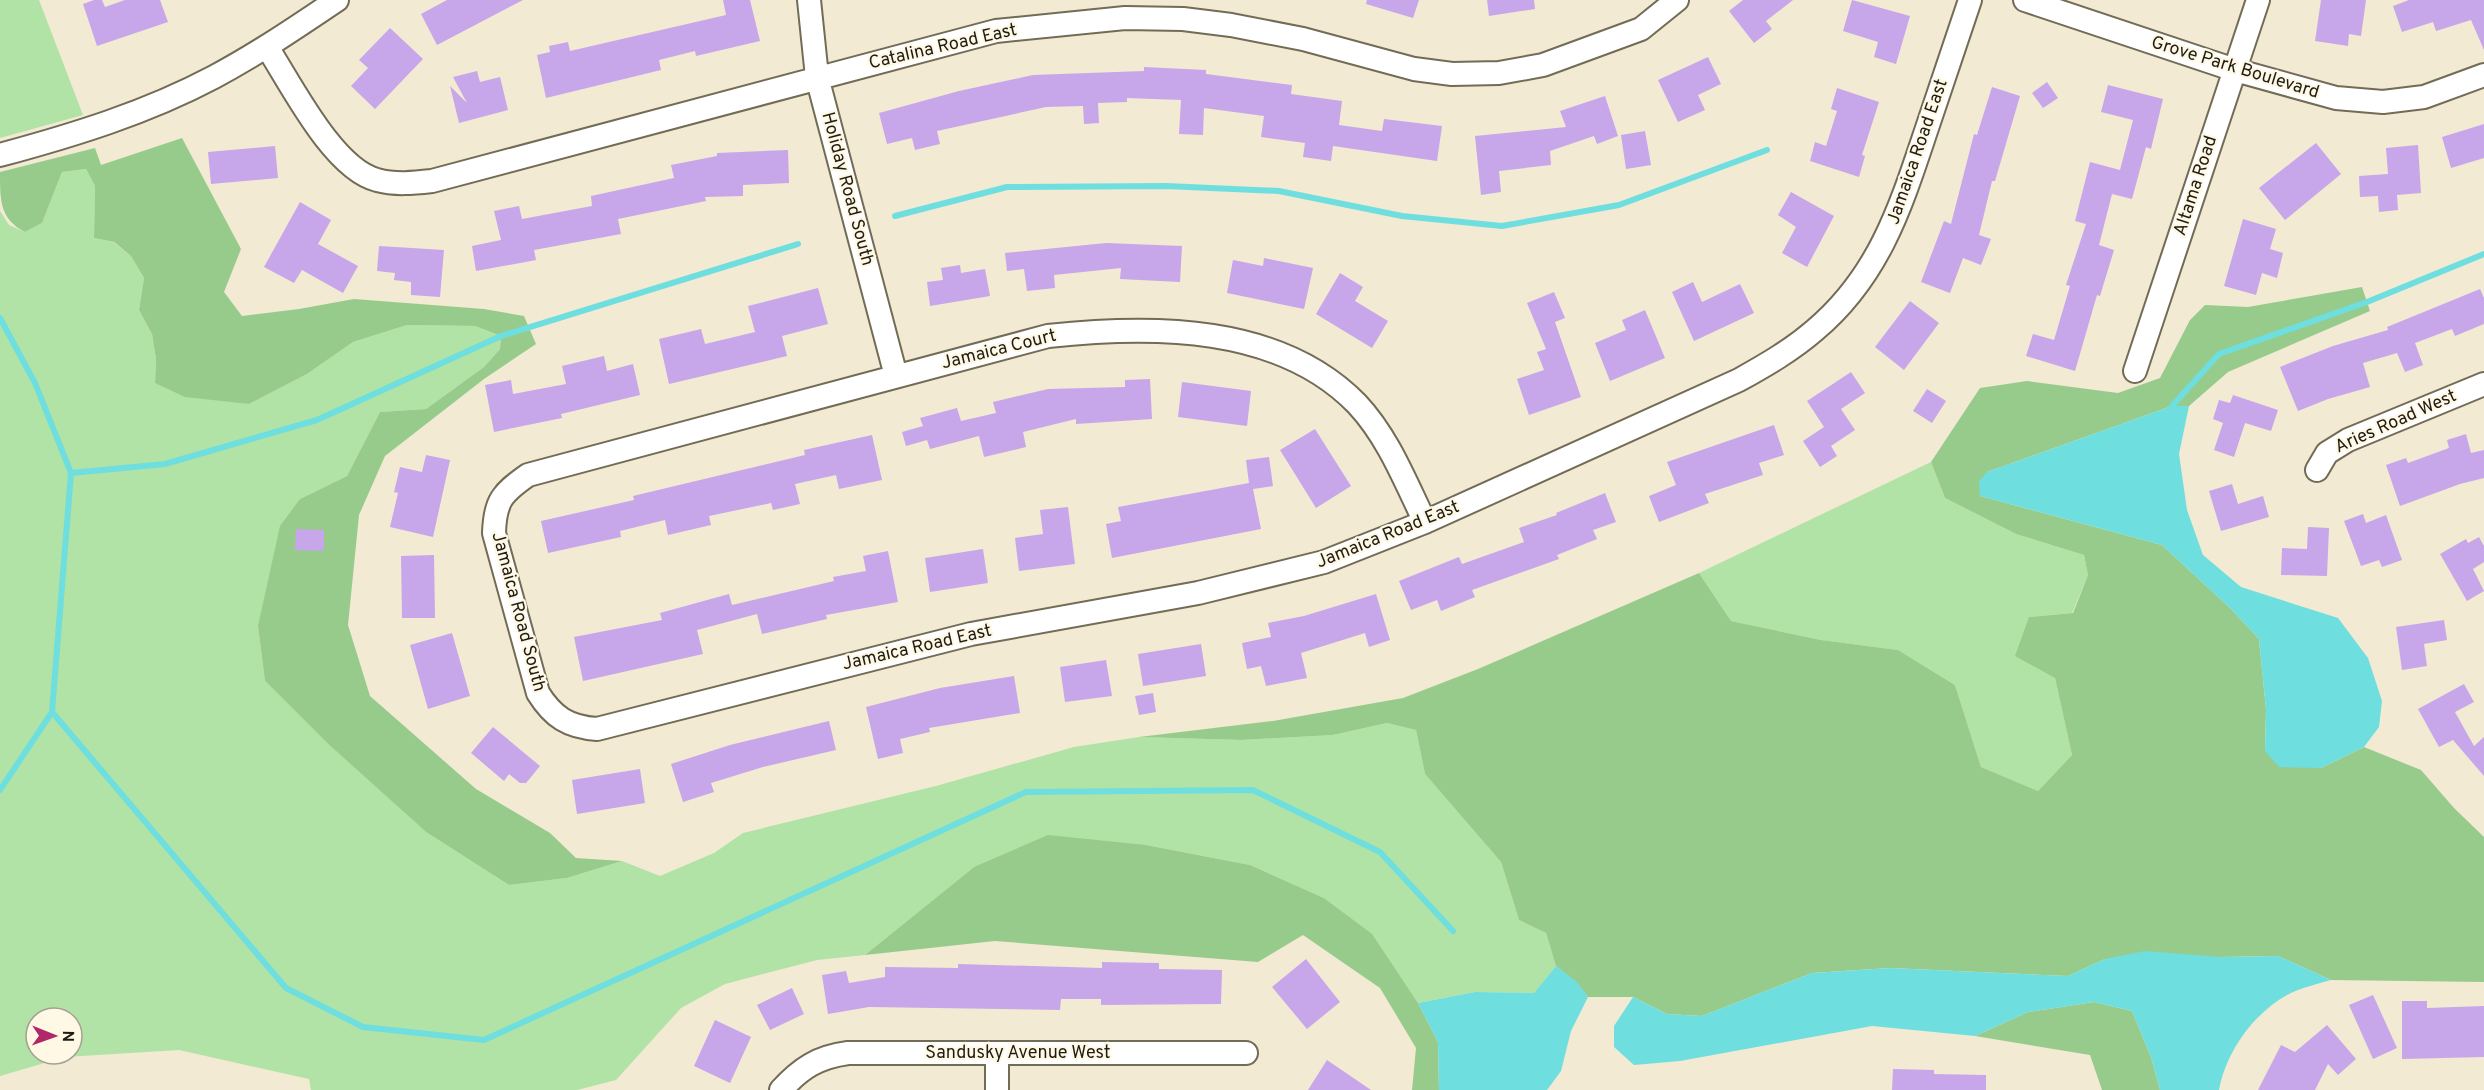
<svg xmlns="http://www.w3.org/2000/svg" width="2484" height="1090" font-family="Overpass,sans-serif">
<style>
.green{fill:#b0e3a5;fill-rule:evenodd}
.forest{fill:#97cb8c}
.water{fill:#6fdedf}
.lines{fill:none;stroke-linecap:round;stroke-linejoin:round}
.stream{stroke:#6fdedf;stroke-width:6}
.building{fill:#c8a6ea}
.minor-casing{stroke:#726b56;stroke-width:26}
.minor{stroke:#fff;stroke-width:22}
.labels{text-anchor:middle;dominant-baseline:central;stroke-width:4.5;stroke-linejoin:round;paint-order:stroke}
.street-label{font-size:18px;fill:#1f1c14;stroke:#fef8e5}
</style>
<rect width="100%" height="100%" fill="#f2ead3"/>
<!-- green -->
<path class="green" d="M0,0H39L83,115L0,138Z
M86,169L95,186L94,238L113,242L131,256L144,278L139,310L152,334L156,359L155,383L249,404L307,374L353,342L407,325L475,326L501,336L500,349L484,367L426,409L380,412L347,476L300,499L258,626L265,681L327,743L426,832L509,885L567,878L622,861L660,876L714,853L743,833L936,786L1074,747L1139,737L1241,740L1333,735L1387,723L1416,730L1425,774L1501,862L1519,920L1546,933L1556,966L1534,993L1475,992L1418,1003L1372,935L1324,898L1250,865L1146,845L974,867L865,955L817,960L725,984L681,1008L616,1080L577,1090H311L309,1079L179,1050L65,1057L0,1076V211L9,225L25,232L42,223L62,172ZM36,1018H72V1054H36Z
M1931,462L1945,498L2016,534L2084,555L2088,575L2072,613L2029,617L2055,678L2072,755L2038,791L1981,767L1955,685L1898,650L1821,640L1731,621L1699,573Z"/>
<!-- forest -->
<path class="forest" d="M182,138L241,249L224,292L242,316L299,309L354,299L484,309L524,316L536,344L484,379L385,456L359,515L348,625L370,696L476,789L550,833L576,858L622,861L567,878L509,885L426,832L327,743L265,681L258,626L280,526L300,499L347,476L380,412L426,409L484,367L500,349L501,336L475,326L407,325L353,342L307,374L249,404L185,397L155,383L156,359L152,334L139,310L144,278L131,256L114,242L94,238L95,186L86,169L62,172L42,223L25,232C0,219 0,201 0,172L95,148L101,165Z
M2362,287L2370,311L2228,372L2189,406H2172L1987,472L1980,496L2162,545L2230,608L2259,639L2266,709L2265,751L2321,768L2364,747L2421,770L2454,808L2484,837V982L2331,980L2278,956L2105,959L2068,976L1890,968L1812,973L1702,1016L1667,1014L1633,997H1588L1576,982L1556,966L1546,933L1519,920L1501,862L1425,774L1416,730L1387,723L1333,735L1241,740L1139,737L1273,721L1403,698L1478,669L1699,573L1731,621L1821,640L1898,650L1955,685L1981,767L2038,791L2072,755L2055,678L2015,656L2029,617L2073,613L2088,575L2084,555L2016,534L1945,498L1931,462L1980,388L2027,381L2118,393L2160,378L2190,320L2205,305L2248,307Z
M1048,835L1146,845L1250,865L1324,898L1372,934L1418,1003L1438,1042L1439,1090H1412L1416,1048L1380,988L1303,935L1258,962L995,941L865,955L974,867Z
M2094,1002L2132,1011L2151,1057L2160,1090H2102L2090,1055L1975,1036L2028,1012Z"/>
<!-- water -->
<path class="water" d="M2172,406H2189L2179,454L2187,510L2203,555L2241,587L2338,618L2368,658L2382,701L2379,727L2364,747L2321,768L2279,767L2265,751L2266,709L2259,639L2230,608L2162,545L1980,496L1979,481L1987,472Z
M2145,951L2220,957L2278,956L2331,980C2317,984 2300,988 2287,995C2253,1014 2226,1052 2219,1090H2160L2151,1057L2132,1011L2094,1002L2028,1012L1975,1036L1872,1026L1680,1061L1634,1065L1614,1047V1026L1633,997L1667,1014L1702,1016L1812,973L1890,968L2068,976L2105,959Z
M1556,966L1577,982L1588,997L1571,1031L1561,1071L1547,1090H1439L1438,1042L1418,1003L1475,992L1534,993Z"/>
<g class="lines">
<!-- stream -->
<path class="stream" d="M895,216L1007,187L1166,186L1279,191L1402,216L1502,226L1619,205L1767,150
M0,318L35,383L71,473L52,712L0,790
M2172,406L2219,354L2367,302L2484,254
M71,473L165,464L317,420L501,336L798,244
M52,712L286,988L363,1027L484,1040L1026,792L1253,790L1380,852L1453,931"/>
</g>
<!-- building -->
<path class="building" d="M94,0H102L105,7L125,0H160L168,22L97,46L83,4Z
M447,0H523L437,45L421,14Z
M723,0H750L760,41L696,56L695,51L659,60L661,70L546,98L537,55L550,52L549,46L568,42L570,51L726,15Z
M1367,0H1419L1413,18L1366,4Z
M1487,0H1534L1535,9L1489,16Z
M1743,0H1793L1766,21L1772,29L1754,43L1729,11Z
M1852,0L1910,16L1896,64L1874,57L1878,42L1843,31Z
M2321,0H2366L2361,36L2349,34L2348,46L2315,41Z
M2409,0H2484V50L2471,20L2436,31L2433,22L2402,32L2393,6Z
M390,28L423,59L375,109L351,86L368,68L359,60Z
M1708,57L1721,84L1698,95L1705,110L1678,122L1658,80Z
M1144,67L1206,70V74L1292,85L1291,94L1342,101L1339,125L1382,131L1384,119L1442,126L1437,161L1333,146L1331,161L1303,157L1305,143L1261,137L1264,116L1204,108L1203,135L1179,134L1181,100L1127,98V102L1098,103L1099,123L1084,124L1083,106L1046,107L937,131L940,144L915,150L912,138L887,144L879,113L959,91L1033,75L1144,71Z
M477,71L480,82L500,77L508,110L459,123L450,86L467,103L453,77Z
M2047,82L2058,98L2043,108L2032,93Z
M2108,85L2163,99L2151,149L2146,147L2132,199L2112,194L2099,245L2114,250L2100,296L2097,295L2075,371L2026,356L2033,334L2054,340L2070,286L2066,285L2086,224L2075,221L2090,162L2120,170L2133,120L2101,112Z
M1992,87L2020,96L1995,181H1992L1979,235L1991,239L1981,265L1963,258L1950,293L1921,282L1944,221L1951,224L1974,134L1977,135Z
M1837,88L1879,102L1862,155L1865,156L1859,177L1810,161L1815,142L1826,146L1837,111L1831,109Z
M1605,96L1618,136L1597,144L1594,136L1550,151L1551,165L1499,171L1501,192L1481,195L1475,136L1566,127L1560,111Z
M2484,124V158L2451,168L2442,137Z
M1645,131L1651,165L1626,169L1621,135Z
M2316,143L2341,174L2285,220L2259,188Z
M2418,145L2421,193L2397,195L2398,210L2379,212L2378,196L2360,197L2359,176L2388,174L2386,148Z
M275,146L278,178L211,184L208,152Z
M788,150L789,183L743,185V196L705,197L706,201L618,219L621,234L534,250L536,260L476,271L472,246L501,240L494,211L519,206L522,219L592,206L591,196L674,178L671,165L717,156V153Z
M1791,192L1834,216L1807,267L1782,253L1796,227L1778,215Z
M300,202L331,220L318,244L358,266L343,293L302,270L294,283L264,267Z
M2243,219L2276,229L2270,249L2283,253L2277,278L2262,273L2256,295L2224,286Z
M1106,243L1182,246L1180,282L1120,279L1121,268L1054,275L1055,288L1027,291L1024,269L1007,271L1005,253Z
M379,246L444,250L440,297L411,295V282L394,280L395,273L377,271Z
M1264,258L1313,268L1304,309L1227,293L1233,260L1263,266Z
M960,265L961,273L985,269L990,296L930,306L927,282L943,280L941,268Z
M1340,273L1363,287L1355,301L1388,321L1372,348L1316,314Z
M1693,282L1702,302L1740,284L1754,313L1694,341L1672,292Z
M818,288L828,324L782,336L787,356L669,384L659,339L701,329L705,344L755,332L748,306Z
M2480,289L2484,298V324L2455,336L2452,329L2415,343L2423,365L2405,372L2397,353L2363,363L2370,387L2328,399L2298,411L2280,367L2333,346L2388,330L2387,327Z
M1554,292L1565,318L1555,322L1581,397L1529,415L1517,379L1544,370L1537,352L1546,349L1527,303Z
M1910,301L1939,323L1904,370L1875,347Z
M1645,310L1665,358L1610,381L1595,343L1626,330L1622,320Z
M604,356L607,371L633,364L640,395L561,414L562,418L494,432L485,385L511,380L513,394L566,384L562,366Z
M1851,372L1865,393L1841,409L1855,430L1831,446L1837,456L1820,467L1803,441L1824,427L1807,401Z
M1150,379L1152,419L1076,424V419L1023,432L1026,447L984,457L979,436L930,449L927,440L906,446L902,432L923,426L920,418L957,408L961,421L996,413L993,402L1048,389L1125,387V380Z
M1182,382L1251,391L1247,426L1178,417Z
M1927,389L1946,401L1932,423L1913,411Z
M2233,395L2278,410L2271,431L2245,423L2234,457L2214,450L2223,423L2213,419L2219,400L2230,403Z
M1774,425L1784,455L1759,463L1763,475L1705,494L1709,503L1659,522L1649,496L1676,485L1667,462Z
M1315,429L1351,486L1316,508L1280,450Z
M2466,434L2471,453L2484,450V478L2460,484L2400,506L2386,465L2406,458L2408,463L2449,448L2447,440Z
M872,435L882,480L839,489L836,475L795,484L800,504L773,510L771,503L709,516L711,525L668,535L665,520L620,531L621,537L548,553L541,521L634,500L633,496L805,455L804,450Z
M426,455L450,460L433,537L390,527L398,493L394,492L400,467L422,472Z
M1269,457L1273,486L1253,489L1261,529L1112,558L1106,524L1121,521L1118,507L1249,483L1246,460Z
M2232,484L2238,504L2263,496L2269,517L2221,531L2209,491Z
M1605,493L1616,522L1593,530L1597,539L1557,555L1559,559L1472,590L1475,597L1441,611L1437,600L1411,610L1399,581L1459,557L1462,564L1524,542L1519,528L1557,515L1556,513Z
M1068,507L1075,564L1019,571L1015,538L1043,534L1040,510Z
M2363,514L2366,523L2386,515L2402,560L2382,567L2379,560L2361,566L2344,521Z
M2308,527L2329,528L2327,576L2281,575L2282,548L2307,549Z
M296,529L324,530V551L295,550Z
M2479,537L2484,546V562L2473,569L2484,591L2467,601L2440,554L2466,539L2468,543Z
M983,549L988,583L930,592L925,558Z
M888,551L898,602L826,615L827,619L762,634L757,614L697,630L703,654L583,681L574,637L662,620L660,613L729,594L732,605L834,581L833,577L866,571L863,556Z
M434,555L435,618H402L401,556Z
M1376,594L1390,640L1369,647L1365,633L1301,653L1307,678L1266,686L1261,666L1247,669L1242,643L1271,637L1268,623L1304,616Z
M2444,620L2447,640L2424,644L2427,666L2402,670L2396,627Z
M452,633L470,696L428,709L410,645Z
M1201,644L1206,676L1143,686L1138,654Z
M1106,660L1112,696L1065,702L1060,667Z
M1014,676L1020,713L929,728L930,732L900,739L903,753L878,759L866,707L940,688Z
M2464,684L2474,702L2455,712L2474,746L2484,737V776L2453,740L2439,747L2418,709Z
M1153,693L1156,712L1139,715L1135,696Z
M829,721L836,750L763,767L711,783L714,792L683,802L671,764L730,745Z
M493,727L540,766L526,783H520L509,774L504,781L471,753Z
M640,769L645,803L577,814L572,780Z
M1306,959L1340,1002L1307,1029L1272,987Z
M1102,962L1159,963V969L1222,970L1221,1004L1101,1005V999H1061L1060,1010L869,1007L828,1014L822,975L846,971L849,983L885,977V967L958,968V964L1102,968Z
M792,988L804,1014L770,1030L757,1005Z
M2373,995L2397,1048L2373,1059L2349,1005Z
M2402,1001H2427V1008L2484,1006V1057L2402,1059Z
M715,1020L751,1037L730,1083L694,1066Z
M2327,1025L2356,1059L2338,1075L2328,1064L2315,1090H2258L2281,1045L2295,1052Z
M1327,1060L1371,1090H1308Z
M1893,1069L1934,1070V1074L1986,1075V1090H1892Z"/>
<g class="lines">
<!-- minor casing -->
<g class="minor-casing">
<path id="minor" d="M809,0L817,77L896,376
M2025,0L2235,70L2336,98L2383,102L2424,97L2484,75
M267,47C291,84 333,169 377,180C395,185 414,183 432,181L996,31L1125,18L1183,19L1231,25L1303,39L1414,69L1452,74L1499,73L1543,65L1641,29L1677,0
M0,155C74,135 146,113 214,77C257,54 297,27 337,0
M2135,371L2258,0
M2317,470L2327,453L2348,440L2484,384
M1425,522C1405,481 1388,437 1357,404C1279,324 1152,325 1048,336L528,475C502,493 495,501 494,533L538,693C553,717 568,727 597,729L971,634L1198,593L1324,562L1425,522L1739,380C1766,365 1792,350 1815,330C1878,277 1900,209 1925,134C1940,89 1955,45 1970,0
M781,1090C801,1068 818,1057 848,1053H1246
M997,1090V1053"/>
</g>
<!-- minor -->
<use href="#minor" class="minor"/>
</g>
<g class="labels">
<!-- street labels -->
<g class="street-label">
<text transform="translate(943 47) rotate(-13)">Catalina Road East</text>
<text transform="translate(2235 68) rotate(17)">Grove Park Boulevard</text>
<text transform="translate(1918 152) rotate(-71)">Jamaica Road East</text>
<text transform="translate(2196 186) rotate(-72)">Altama Road</text>
<text transform="translate(847 189) rotate(75)">Holiday Road South</text>
<text transform="translate(999 350) rotate(-14)">Jamaica Court</text>
<text transform="translate(2396 422) rotate(-24)">Aries Road West</text>
<text transform="translate(1388 535) rotate(-22)">Jamaica Road East</text>
<text transform="translate(518 612) rotate(75)">Jamaica Road South</text>
<text transform="translate(917 648) rotate(-13)">Jamaica Road East</text>
<text x="1018" y="1053">Sandusky Avenue West</text>
</g>
</g>
<!-- north arrow -->
<g transform="translate(54 1036) rotate(91)"><circle r="28" fill="#fef8e5" stroke="#a5a091" stroke-width="1.5"/>
<path d="M0-4.5L10 22L0 15L-10 22Z" fill="#b0276a"/>
<text y="-9" font-size="16" font-weight="bold" text-anchor="middle" fill="#1f1c14">N</text>
</g>
</svg>
